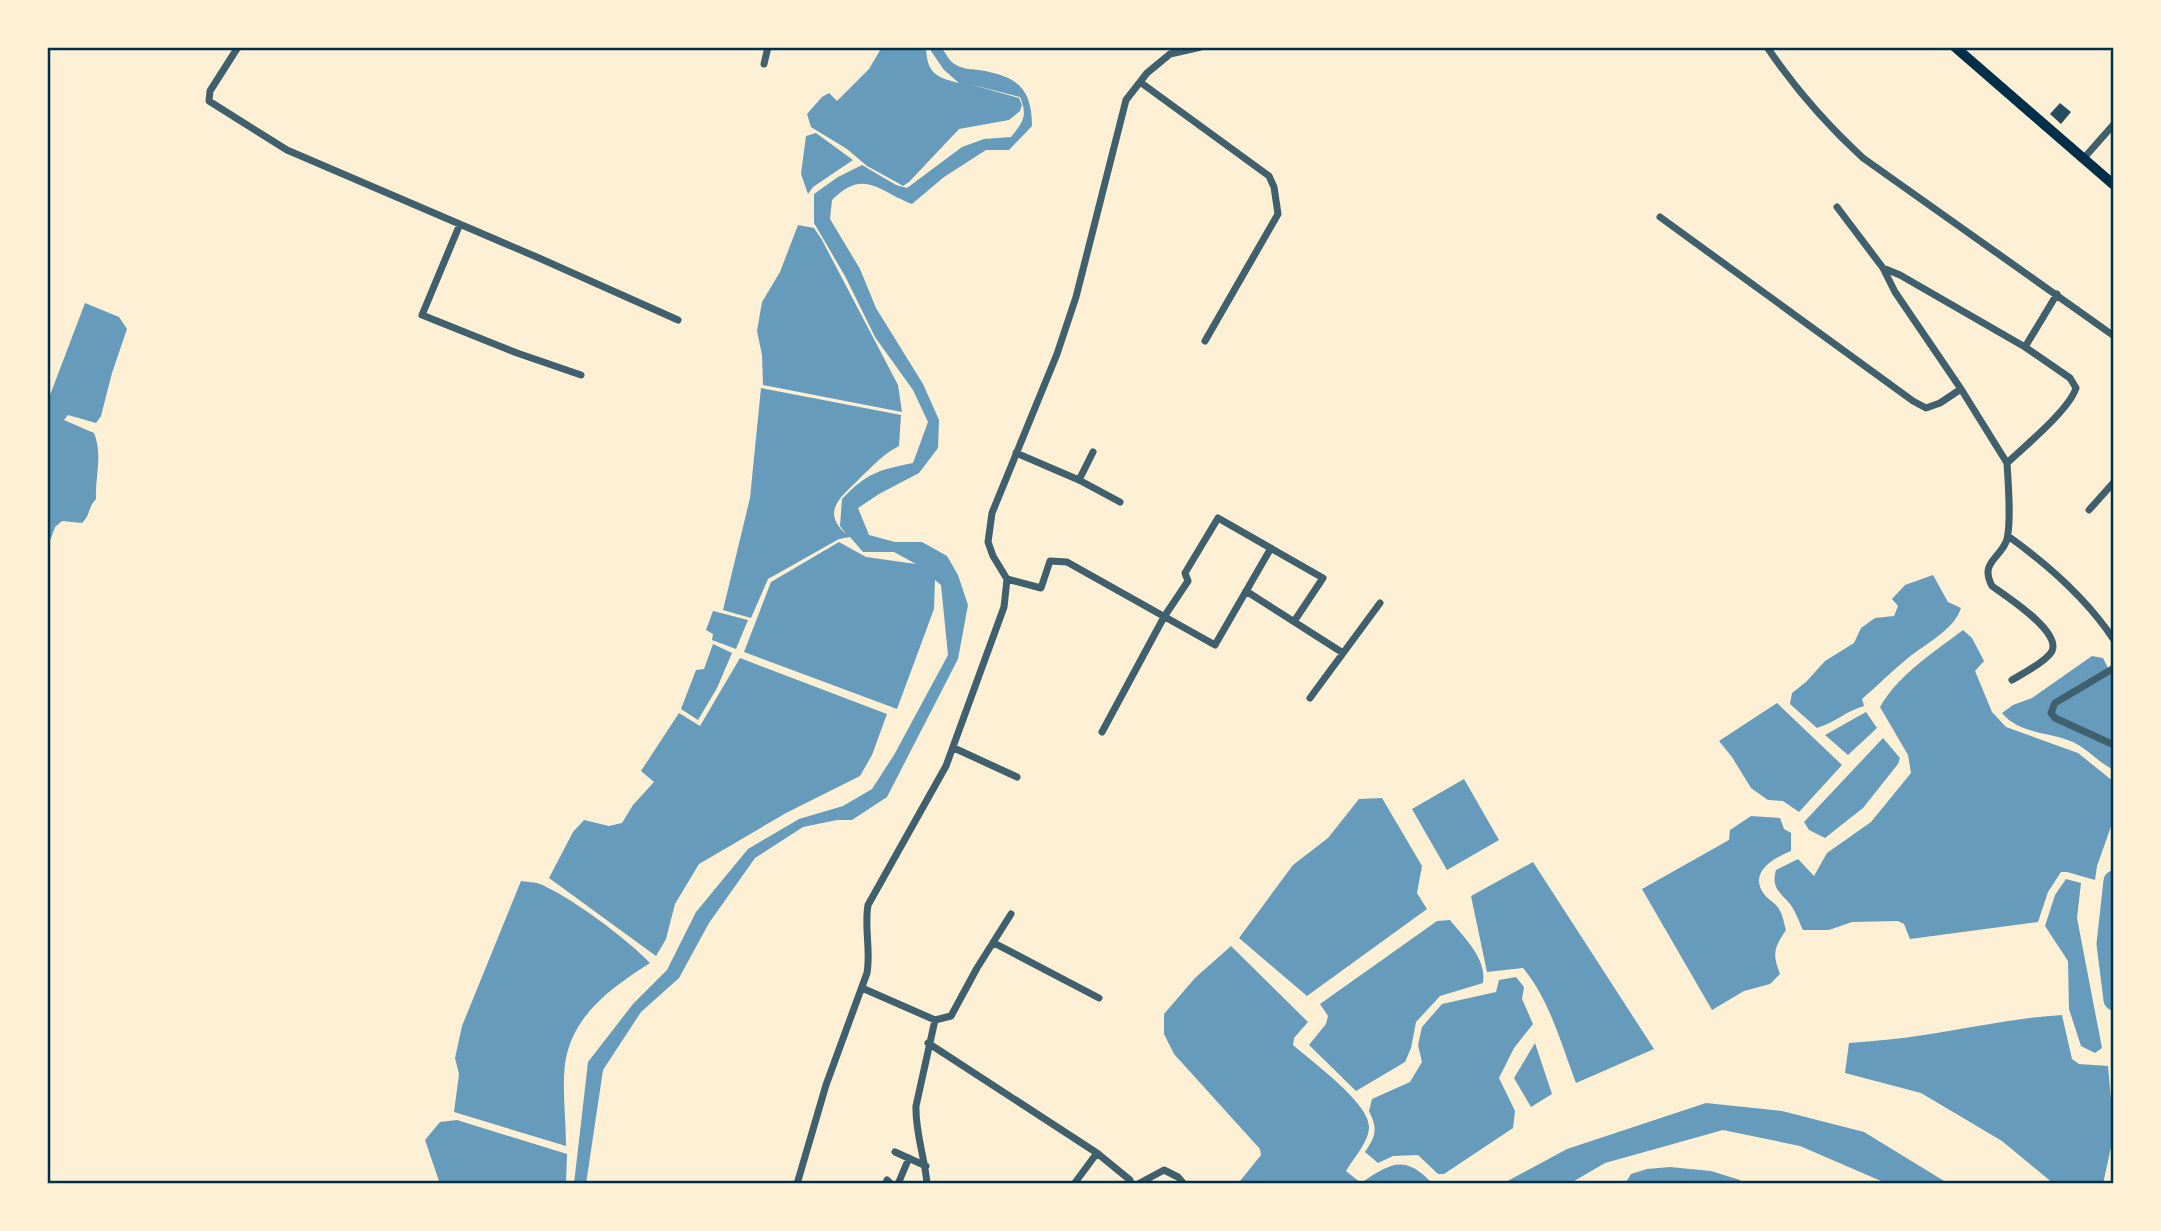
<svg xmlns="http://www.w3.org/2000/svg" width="2161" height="1231" font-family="'Golos Text',sans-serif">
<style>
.water{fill:#669bbc}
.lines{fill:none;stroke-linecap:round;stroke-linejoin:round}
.river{stroke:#669bbc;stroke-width:21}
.building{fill:#264d5e}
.minor{stroke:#3f606c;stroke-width:7}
.secondary{stroke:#003049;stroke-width:10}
.neatline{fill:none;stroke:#003049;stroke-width:2.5}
</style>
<rect width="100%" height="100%" fill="#fdf0d5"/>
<!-- water -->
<path class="water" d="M882,47H926C927,73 935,77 959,83L944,70L931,51L932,47H943V50C946,54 949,60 953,63C961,69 970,69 979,70C1016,76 1032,87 1032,126L1009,150H986L944,177L912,204C878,191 864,168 832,200L830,219L860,269L876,308L923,384L939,420L938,448L919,473L879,494L858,508L869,535L895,542H922L947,556L958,575L968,605L958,659L887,797L852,820H837L803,827L755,858L709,923L679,978L641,1012L603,1070L586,1184H574L588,1062L633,1004L667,970L696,912L748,849L799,819L843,806L872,789L894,755L948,655L941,585L935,580L934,609L897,709L744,652L771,582L839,542L866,557L916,564L894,552H863L850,537L839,539L768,579L751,618L723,610L750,498L761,388L901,415L899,446C883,454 874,465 861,477C844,495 819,510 846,534L840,526L842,499C867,473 878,470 913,463L928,422L913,390L875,337L845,276L814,223V194L838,177L862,165L896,185L907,188L962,147L984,139L1011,137C1023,122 1028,116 1020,97L969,84L1019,98L1022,105L1020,111L1009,120L959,129L909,182L903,186L898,183L867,166L847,149L811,127L807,114L822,97L829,93L837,101L869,69Z
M816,133L853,160L813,187L808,194L801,174L806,136Z
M798,225L814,228L822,240L898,385L902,412L763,385L762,355L757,331L762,302L780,272Z
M85,303L119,317L127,329L112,373L101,416L96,423L68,415L64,420L94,433C103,455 95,476 96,499C88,507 91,514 82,523L62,521L55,527L47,549V403Z
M1933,575L1948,602L1961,608C1954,630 1925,644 1908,658C1892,671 1877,686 1862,699L1864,706C1846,711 1836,722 1817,728L1790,704L1792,693L1806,682L1825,661L1854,643L1861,628L1875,618L1894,616L1898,606L1892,599L1905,585Z
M713,611L748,620L736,649L712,640L713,634L706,630Z
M1963,630L1972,638L1984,661L1975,671L1992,712L2006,727L2078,753L2114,782V818L2097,866L2095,880L2067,872H2061L2048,892L2038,922L1910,939L1904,924L1898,921L1852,922L1829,930H1803C1799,922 1796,912 1790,904C1780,892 1771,888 1776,870L1798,859L1814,876L1827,853L1871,822L1911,773L1908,755L1880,707C1899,674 1933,653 1963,630Z
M713,644L732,653L717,688L698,720L681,709L696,670L704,669Z
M2092,656L2103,658L2114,680V770C2099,763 2088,749 2073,742C2050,732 2019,734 2002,713L2013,705L2032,698Z
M740,658L887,714L872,755L860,776L786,813L699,864L675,904L666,939L656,956L549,878L573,832L584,820L609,826L622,823L633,805L654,782L641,771L679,713L700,726Z
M1777,703L1842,765L1799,812L1783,801L1768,800L1751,788L1732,757L1719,741Z
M1866,712L1877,728L1848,755L1825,735Z
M1883,738L1900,758L1898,764L1863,808L1825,838L1809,830L1804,822Z
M1464,779L1499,840L1447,870L1412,809Z
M1382,798L1422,866L1417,893L1427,909L1307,996L1239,938L1293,865L1328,838L1359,799Z
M1751,816L1780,818L1784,829L1791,833V851C1774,858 1748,872 1764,894C1768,900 1776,903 1779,909C1783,915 1784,924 1786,930C1774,948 1772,953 1780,974L1770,984L1744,991L1712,1010L1642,889L1729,840L1730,830Z
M1533,862L1654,1049L1576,1083C1561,1044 1550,1000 1523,968L1487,972L1471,896Z
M2066,879L2081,883L2077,918L2102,1048L2095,1053L2081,1046L2069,1009L2068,961L2045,926L2055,895Z
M521,881C526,882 532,882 537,883C566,893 630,941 650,963C611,988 572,1015 565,1064C562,1090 566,1120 566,1146L454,1112L459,1074L455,1058L462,1026Z
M1450,920C1464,938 1487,958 1483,983L1440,996L1416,1022L1411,1048L1405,1062L1356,1091L1309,1045L1326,1024L1328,1016L1320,1004L1437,921Z
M1231,946L1308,1022L1294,1038L1293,1045C1311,1061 1371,1104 1369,1128C1368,1143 1353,1159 1346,1171L1361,1183C1392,1162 1405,1155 1432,1183L1242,1184L1240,1181L1261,1155L1260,1149L1174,1054L1164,1034V1014L1195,978Z
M1516,977L1524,987L1522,999L1533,1024L1514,1048L1499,1078L1515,1111L1513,1128L1444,1174H1438L1418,1155L1393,1156L1378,1163L1365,1152C1376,1136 1378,1129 1369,1111L1372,1099L1410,1082L1422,1062L1418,1045L1422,1027L1442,1004L1496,992L1499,980Z
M2062,1015L2072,1059L2079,1064L2108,1066L2114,1133L2103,1184H2054L2002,1141L1921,1093L1845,1073L1849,1043C1874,1041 1899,1039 1924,1035C1971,1028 2015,1018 2062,1015Z
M1535,1043L1552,1094L1531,1107L1514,1078Z
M1706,1103L1782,1111L1864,1132L1949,1184H1888L1800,1146L1723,1130L1605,1163L1569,1184H1502L1567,1149Z
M457,1120L567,1154L566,1184H440L425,1140L440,1122Z
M1670,1167L1711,1171L1740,1180V1184H1625L1631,1174L1647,1169Z"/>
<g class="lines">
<!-- river -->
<path class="river" d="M2114,881L2107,944L2114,1000"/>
</g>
<!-- building -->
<path class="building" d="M2060,103L2071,112L2061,124L2050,114Z"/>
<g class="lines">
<!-- minor -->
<path class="minor" d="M238,47L210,91L209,101L287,150L539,258L678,320
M1767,47C1796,90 1825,123 1863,158L2114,336
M764,64L768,47
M1140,82L1269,176L1274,187L1278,214L1205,341
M2084,158L2114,124
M1837,207L1883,268L1900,275L2025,347L2070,378L2076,388C2069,410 2025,446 2007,463C2008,481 2012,527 2006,542C1998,560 1980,563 1992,586C2006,596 2061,631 2052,651C2047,661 2022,674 2012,680
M1660,217L1913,401L1926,408L1940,403L1961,389
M460,224L422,315L517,353L581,375
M1883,268L1895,292L1961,389L2007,463
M2025,347L2057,294
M1016,453L1079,480L1120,502
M1079,480L1093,452
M2089,510L2114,482
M2008,536C2047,564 2087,599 2114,640
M1007,579L1041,588L1050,561L1067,562L1215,645L1271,548
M1246,591L1343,653
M2114,668L2055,703L2051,713L2055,718L2114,745
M1310,698L1380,603
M1102,732L1164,617L1188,581L1185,573L1218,518L1323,578L1295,620
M954,748L1017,777
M994,943L1099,998
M862,988L935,1020L951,1016L977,968L1011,914
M928,1043L1097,1153L1130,1180L1131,1184
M895,1152L926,1166
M887,1180L891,1184
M797,1184L826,1085L867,973C871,950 864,928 868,905L946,766L1004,607L1007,579L993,556L988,542L992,513L1057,354L1076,297L1126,100L1147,73L1170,54L1201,47
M898,1184L909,1158
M927,1184C925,1158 915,1132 916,1106L935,1020
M1074,1184L1097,1153
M1138,1184L1164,1170L1178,1177L1184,1184"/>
<!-- secondary -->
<path class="secondary" d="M1955,47L2114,185"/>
</g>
<!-- border -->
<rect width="2161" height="1231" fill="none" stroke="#fdf0d5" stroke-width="98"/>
<rect x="49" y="49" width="2063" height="1133" class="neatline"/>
</svg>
